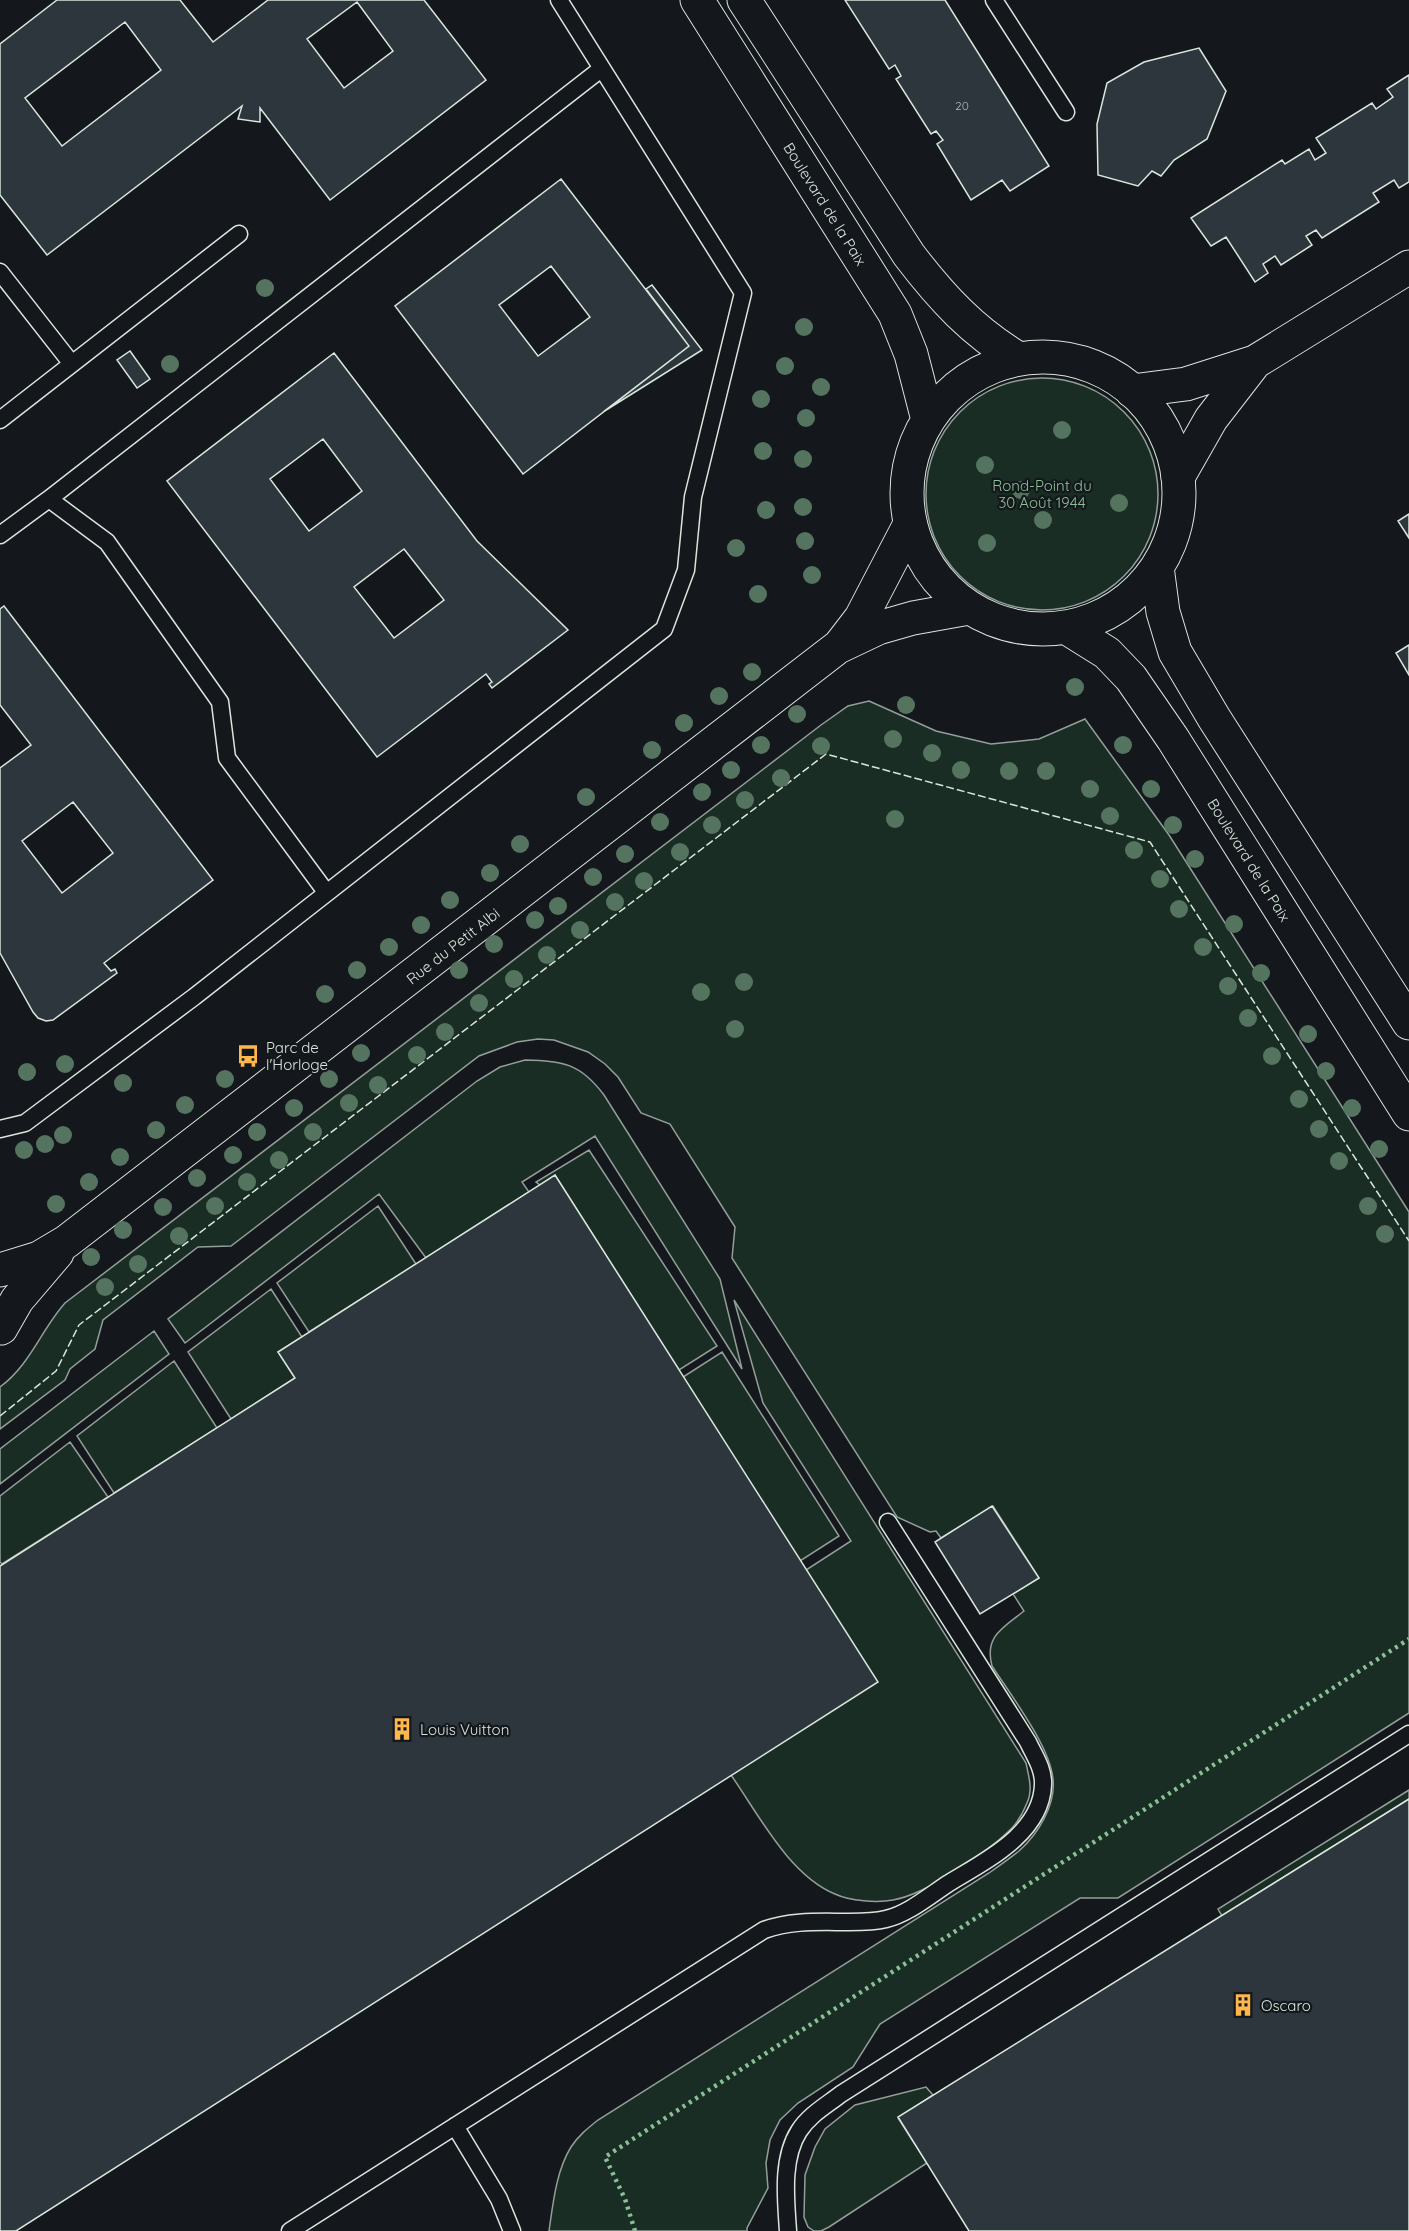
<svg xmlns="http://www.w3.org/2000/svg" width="1409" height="2231" font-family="Quicksand,sans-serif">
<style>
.green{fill:#1a2d24;stroke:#939e99;stroke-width:1.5}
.building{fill:#2c363c;stroke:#d8e6dc;stroke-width:1.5;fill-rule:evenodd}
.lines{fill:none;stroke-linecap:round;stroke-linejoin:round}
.service-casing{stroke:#d8e6dc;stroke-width:19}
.tertiary-casing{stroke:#d8e6dc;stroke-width:35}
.secondary-casing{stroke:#d8e6dc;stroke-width:35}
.service{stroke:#14181c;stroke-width:16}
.tertiary{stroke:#14181c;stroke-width:33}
.secondary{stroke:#14181c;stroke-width:33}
.hedge{stroke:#8ac095;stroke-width:4.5;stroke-dasharray:3 4.5;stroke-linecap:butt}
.fence{stroke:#d8e6dc;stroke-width:1.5;stroke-dasharray:8 3;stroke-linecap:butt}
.tree{fill:#55745f}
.labels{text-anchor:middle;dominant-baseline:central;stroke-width:4.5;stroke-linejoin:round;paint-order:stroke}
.number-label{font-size:12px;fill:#adbab4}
.street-label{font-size:15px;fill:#d8e6dc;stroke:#14181c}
.park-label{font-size:15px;fill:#8ac095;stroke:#14181c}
.poi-label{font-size:15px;fill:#d8e6dc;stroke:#14181c;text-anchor:start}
</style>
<rect width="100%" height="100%" fill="#14181c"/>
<!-- green -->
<path class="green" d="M926 494a116 116 0 1 1 232 0a116 116 0 1 1-232 0Z
M869,701L936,731L991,744L1039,739L1085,719L1169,835L1409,1212V1713L1118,1898H1080L880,2024L853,2067L798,2103L780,2120L770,2140L766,2163L768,2188L747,2228V2231H549C553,2204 556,2171 571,2147C578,2136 588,2128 598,2120L989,1873C999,1866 1009,1859 1019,1851C1038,1834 1056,1805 1053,1779C1050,1746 1010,1694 992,1666C984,1636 1003,1628 1024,1611L1013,1594L1039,1578L993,1506L941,1538L936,1531L930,1532L897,1517L732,1258L735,1227L670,1124L641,1113L618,1077L605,1064L588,1052L554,1040L538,1039L517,1042L479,1056L231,1246L198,1247L103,1320L95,1349L70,1369L65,1380L0,1429V1387C30,1365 41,1330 65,1303L821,725L848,706Z
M525,1060C563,1061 580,1063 604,1095L720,1279L742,1369L595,1136L522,1182L529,1192L426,1258L379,1194L185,1343L168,1319L477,1081L500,1067Z
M589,1150L717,1346L679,1370L555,1175L540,1185L536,1182Z
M378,1206L416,1264L309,1332L277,1283Z
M271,1289L302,1337L278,1352L295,1378L231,1419L188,1352Z
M734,1300L1026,1763C1029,1777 1033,1790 1027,1803C1023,1813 1017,1823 1010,1830C985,1854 927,1894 893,1900C877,1903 850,1901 835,1894C789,1875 759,1815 731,1775L806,1570L851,1541L763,1403Z
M154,1331L169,1354L0,1484V1449Z
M722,1352L839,1536L800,1561L683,1377Z
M174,1361L217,1428L114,1493L77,1436Z
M70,1442L108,1497L2,1564L0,1562V1496Z
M1409,1790V1799L1222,1916L1218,1909Z
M926,2087L933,2095L898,2118L927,2163L829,2227L821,2231H814L808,2227L804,2217L805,2175L815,2147L825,2129L855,2105Z"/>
<!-- building -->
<path class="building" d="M57,0H180L213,42L268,0H424L486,80L330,200L260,108V122L238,119L242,106L47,255L0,195V44ZM357,2L393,51L344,88L307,39ZM125,22L161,70L62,146L25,98Z
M845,0H945L1049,166L1010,191L1002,180L971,200L937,144L943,140L936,131L931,134L896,79L901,76L895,65L889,69Z
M1199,48L1226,91L1207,139L1174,160L1161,176L1152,171L1138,186L1098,175L1097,124L1107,83L1144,62Z
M1409,75V182L1399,188L1394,180L1373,193L1379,202L1322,238L1316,230L1306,236L1312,245L1281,265L1275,256L1263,264L1268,273L1255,282L1226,237L1211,246L1191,218L1282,160L1285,164L1309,149L1315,160L1326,153L1316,138L1372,103L1376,109L1393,97L1387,89Z
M561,179L689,346L523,474L395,306ZM551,266L590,317L538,356L499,305Z
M652,285L702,350L603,412L689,346L646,289Z
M130,351L150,379L137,388L117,360Z
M334,353L477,541L568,630L492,688L489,684L492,682L486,674L377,757L167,481ZM323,439L362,491L309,531L270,479ZM404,549L444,600L394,638L354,587Z
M1409,514V538L1398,521Z
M4,606L213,880L104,963L111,971L115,969L117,973L53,1020L46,1021L38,1018L33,1012L0,953V768L31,745L0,705V609ZM73,802L113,853L62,893L22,841Z
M1409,645V675L1396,653Z
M555,1175L878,1682L16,2231H0V1566L295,1378L278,1352Z
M992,1506L1039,1578L980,1614L935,1542Z
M1409,1799V2231H969L898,2117Z"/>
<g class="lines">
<!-- service casing -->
<g class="service-casing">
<path id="service" d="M994,0L1066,112
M0,272L72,364
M0,420L239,234
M49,499L601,69
M0,535L49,499L107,542L220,702L227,758L326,892
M0,1129L25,1123L194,997L664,629L686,570L693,497L743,293L559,0
M455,2126L499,2199L512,2231
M290,2231L764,1930C791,1920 820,1922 849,1922C861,1922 874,1922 886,1919C908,1914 929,1896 949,1883C985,1861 1041,1834 1043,1785C1044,1769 1034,1755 1028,1742L888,1522
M788,2231C786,2200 781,2159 799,2131C809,2115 827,2105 841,2094L1409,1734"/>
</g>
<!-- tertiary casing -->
<g class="tertiary-casing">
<path id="tertiary" d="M1132,391L1186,384L1255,362L1409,267
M1178,477L1211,419L1255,362
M841,644L861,618L910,524
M0,1270L39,1258L66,1242L838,647L878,628L913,618L969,608
M1,1328L17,1300L57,1253"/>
</g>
<!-- secondary casing -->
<g class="secondary-casing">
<path id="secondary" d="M697,0L895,314L911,354L928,420
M744,0L909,255C941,297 973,332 1019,359
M907 493a136 136 0 1 1 272 0a136 136 0 1 1-272 0Z
M1157,567L1163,612L1175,652L1214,718L1409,1023
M1067,628L1107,653L1131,678L1173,739L1409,1114"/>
</g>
<!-- service -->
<use href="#service" class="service"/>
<!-- tertiary -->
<use href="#tertiary" class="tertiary"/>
<!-- secondary -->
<use href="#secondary" class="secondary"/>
<!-- hedge -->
<path class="hedge" d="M635,2231L625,2199L605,2157L1409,1639"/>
<!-- fence -->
<path class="fence" d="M0,1416L56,1371L79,1325L826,754L1150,842L1409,1241"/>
</g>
<!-- trees -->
<g class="tree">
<circle cx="265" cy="288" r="9"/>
<circle cx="804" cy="327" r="9"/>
<circle cx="170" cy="364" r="9"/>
<circle cx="785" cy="366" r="9"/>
<circle cx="821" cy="387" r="9"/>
<circle cx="761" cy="399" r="9"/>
<circle cx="806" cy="418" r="9"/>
<circle cx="1062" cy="430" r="9"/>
<circle cx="763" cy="451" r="9"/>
<circle cx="803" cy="459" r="9"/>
<circle cx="985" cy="465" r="9"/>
<circle cx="1021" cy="490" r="9"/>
<circle cx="1119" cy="503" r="9"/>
<circle cx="803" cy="507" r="9"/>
<circle cx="766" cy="510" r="9"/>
<circle cx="1043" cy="520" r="9"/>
<circle cx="805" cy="541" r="9"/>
<circle cx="987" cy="543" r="9"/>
<circle cx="736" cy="548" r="9"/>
<circle cx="812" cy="575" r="9"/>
<circle cx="758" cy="594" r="9"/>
<circle cx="752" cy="672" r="9"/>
<circle cx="1075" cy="687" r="9"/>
<circle cx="719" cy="696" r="9"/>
<circle cx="906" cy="705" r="9"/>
<circle cx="797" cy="714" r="9"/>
<circle cx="684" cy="723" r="9"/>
<circle cx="893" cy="739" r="9"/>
<circle cx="761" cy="745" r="9"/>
<circle cx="1123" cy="745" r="9"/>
<circle cx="821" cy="746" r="9"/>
<circle cx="652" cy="750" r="9"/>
<circle cx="932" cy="753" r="9"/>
<circle cx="731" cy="770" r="9"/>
<circle cx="961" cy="770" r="9"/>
<circle cx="1009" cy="771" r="9"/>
<circle cx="1046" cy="771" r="9"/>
<circle cx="781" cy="778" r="9"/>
<circle cx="1090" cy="789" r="9"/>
<circle cx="1151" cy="789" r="9"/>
<circle cx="702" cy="792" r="9"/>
<circle cx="586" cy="797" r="9"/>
<circle cx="745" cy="800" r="9"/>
<circle cx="1110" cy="816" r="9"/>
<circle cx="895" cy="819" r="9"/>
<circle cx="660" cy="822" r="9"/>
<circle cx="712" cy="825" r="9"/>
<circle cx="1173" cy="825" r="9"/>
<circle cx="520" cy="844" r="9"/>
<circle cx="1134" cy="850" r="9"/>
<circle cx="680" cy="852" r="9"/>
<circle cx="625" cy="854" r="9"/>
<circle cx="1195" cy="859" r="9"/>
<circle cx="490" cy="873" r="9"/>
<circle cx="593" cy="877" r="9"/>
<circle cx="1160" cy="879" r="9"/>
<circle cx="644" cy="881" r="9"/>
<circle cx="450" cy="900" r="9"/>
<circle cx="615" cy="902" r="9"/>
<circle cx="558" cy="906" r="9"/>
<circle cx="1179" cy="909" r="9"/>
<circle cx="535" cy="920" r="9"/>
<circle cx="1234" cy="924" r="9"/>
<circle cx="421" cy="925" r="9"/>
<circle cx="580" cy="930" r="9"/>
<circle cx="494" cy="944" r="9"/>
<circle cx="389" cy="947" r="9"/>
<circle cx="1203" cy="947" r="9"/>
<circle cx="547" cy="955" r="9"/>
<circle cx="357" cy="970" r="9"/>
<circle cx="459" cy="970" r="9"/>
<circle cx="1261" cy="973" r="9"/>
<circle cx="514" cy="979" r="9"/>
<circle cx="744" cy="982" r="9"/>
<circle cx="1228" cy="986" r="9"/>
<circle cx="701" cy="992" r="9"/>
<circle cx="325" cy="994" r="9"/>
<circle cx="479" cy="1003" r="9"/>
<circle cx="1248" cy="1018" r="9"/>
<circle cx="735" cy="1029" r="9"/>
<circle cx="445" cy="1032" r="9"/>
<circle cx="1308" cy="1034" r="9"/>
<circle cx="361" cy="1053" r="9"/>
<circle cx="417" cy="1055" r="9"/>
<circle cx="1272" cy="1056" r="9"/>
<circle cx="65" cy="1064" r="9"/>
<circle cx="1326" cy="1071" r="9"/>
<circle cx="27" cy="1072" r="9"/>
<circle cx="225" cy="1079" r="9"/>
<circle cx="329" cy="1079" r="9"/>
<circle cx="123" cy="1083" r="9"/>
<circle cx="378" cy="1085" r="9"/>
<circle cx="1299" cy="1099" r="9"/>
<circle cx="349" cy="1103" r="9"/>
<circle cx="185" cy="1105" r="9"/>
<circle cx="294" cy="1108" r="9"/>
<circle cx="1352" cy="1108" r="9"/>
<circle cx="1319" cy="1129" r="9"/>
<circle cx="156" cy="1130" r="9"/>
<circle cx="257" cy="1132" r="9"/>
<circle cx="313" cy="1132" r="9"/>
<circle cx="63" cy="1135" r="9"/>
<circle cx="45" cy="1144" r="9"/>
<circle cx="1379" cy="1149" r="9"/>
<circle cx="24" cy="1150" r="9"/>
<circle cx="233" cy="1155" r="9"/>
<circle cx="120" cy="1157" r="9"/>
<circle cx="279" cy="1160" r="9"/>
<circle cx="1339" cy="1161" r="9"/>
<circle cx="197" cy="1178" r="9"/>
<circle cx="89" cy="1182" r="9"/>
<circle cx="247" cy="1182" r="9"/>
<circle cx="56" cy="1204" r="9"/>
<circle cx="215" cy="1206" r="9"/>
<circle cx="1368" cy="1206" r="9"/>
<circle cx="163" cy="1207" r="9"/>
<circle cx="123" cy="1230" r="9"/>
<circle cx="1385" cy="1234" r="9"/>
<circle cx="179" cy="1236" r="9"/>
<circle cx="91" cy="1257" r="9"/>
<circle cx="138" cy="1264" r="9"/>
<circle cx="105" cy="1287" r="9"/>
</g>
<!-- icons -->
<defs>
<g id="bus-bare" transform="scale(1.8)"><path d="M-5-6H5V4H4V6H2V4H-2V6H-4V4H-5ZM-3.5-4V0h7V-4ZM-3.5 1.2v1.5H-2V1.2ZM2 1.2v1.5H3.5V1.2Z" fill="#ffb74d" stroke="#14181c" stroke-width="2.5" paint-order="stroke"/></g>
<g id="building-bare" transform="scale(1.8)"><path d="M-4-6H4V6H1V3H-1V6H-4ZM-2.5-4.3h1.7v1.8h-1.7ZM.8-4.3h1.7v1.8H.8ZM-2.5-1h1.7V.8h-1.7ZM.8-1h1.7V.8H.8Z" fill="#ffb74d" stroke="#14181c" stroke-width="2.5" paint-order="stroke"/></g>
</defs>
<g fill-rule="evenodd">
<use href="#bus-bare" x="248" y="1056"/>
<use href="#building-bare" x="402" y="1729"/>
<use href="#building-bare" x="1243" y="2005"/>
</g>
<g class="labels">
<!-- number labels -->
<g class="number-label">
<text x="962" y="105">20</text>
</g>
<!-- street labels -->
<g class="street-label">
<text transform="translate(825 204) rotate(58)">Boulevard de la Paix</text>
<text transform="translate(1249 860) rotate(58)">Boulevard de la Paix</text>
<text transform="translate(453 946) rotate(-38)">Rue du Petit Albi</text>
</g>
<!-- park labels -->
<g class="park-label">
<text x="1042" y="485">Rond-Point du<tspan x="1042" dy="17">30 Août 1944</tspan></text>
</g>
<!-- poi labels -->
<g class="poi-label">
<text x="266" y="1047">Parc de<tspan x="266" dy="17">l'Horloge</tspan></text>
<text x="420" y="1729">Louis Vuitton</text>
<text x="1261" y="2005">Oscaro</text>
</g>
</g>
</svg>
